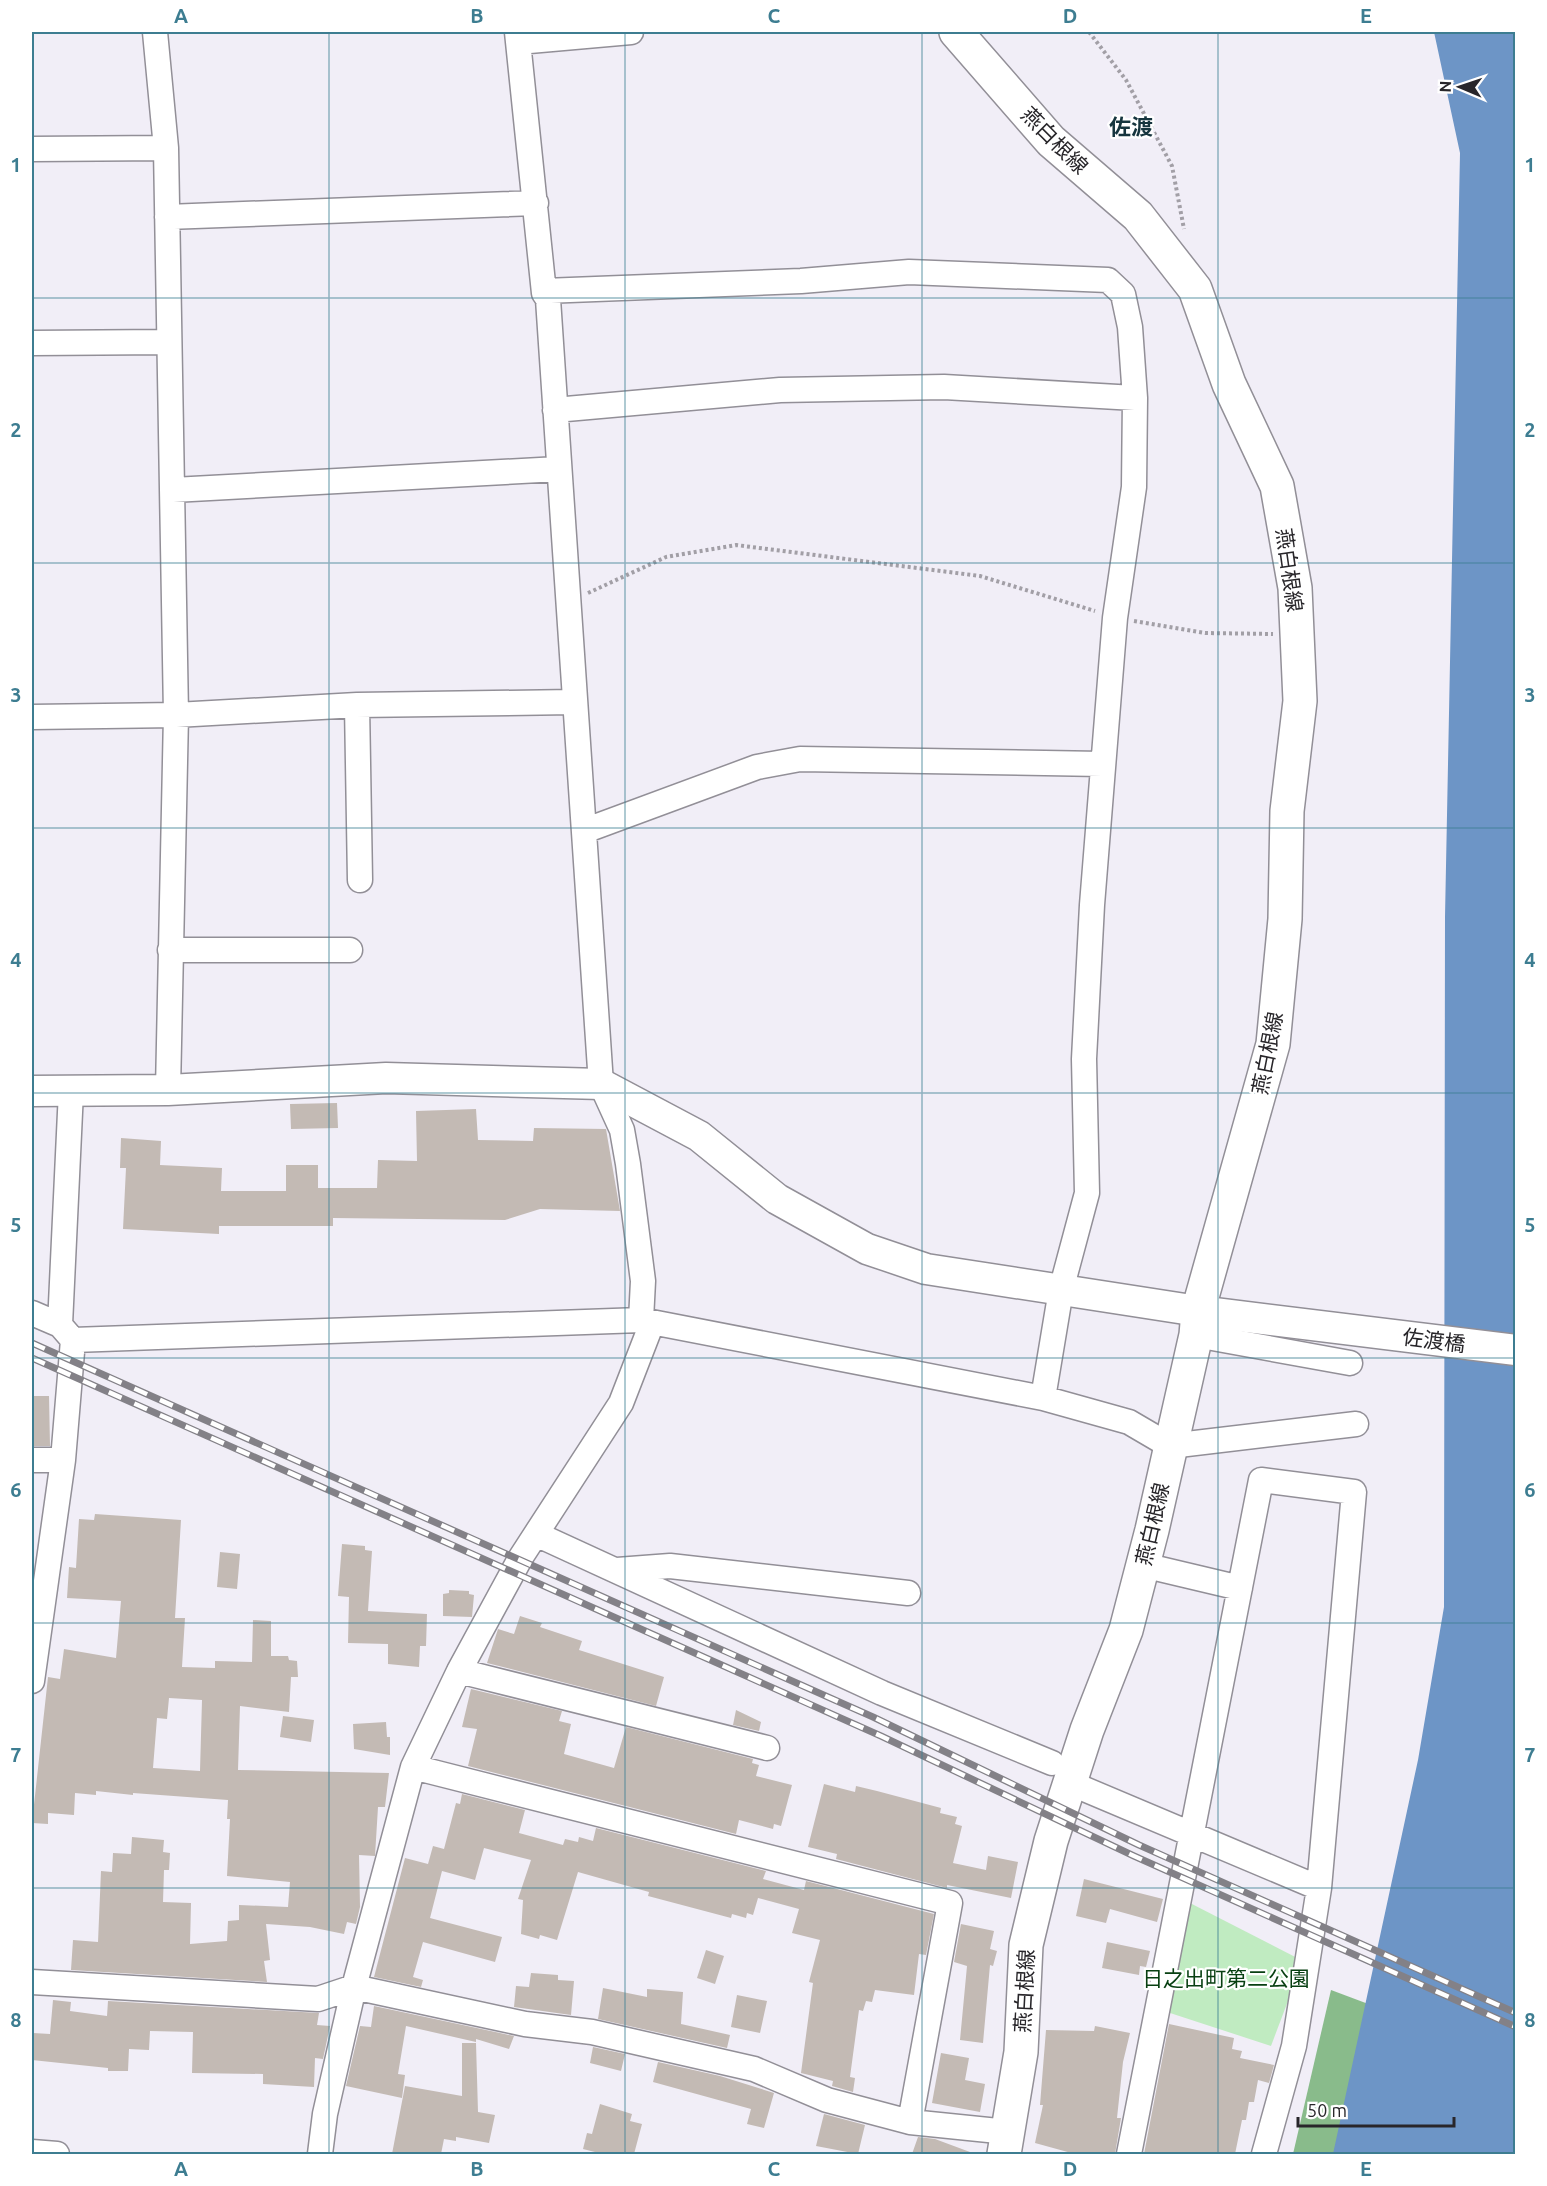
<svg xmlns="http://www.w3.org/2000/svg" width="1547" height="2186" font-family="Ubuntu,'Noto Sans JP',sans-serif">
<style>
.green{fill:#c0ebc1}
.forest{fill:#89bb8b}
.water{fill:#6d95c6}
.building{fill:#c3bab4;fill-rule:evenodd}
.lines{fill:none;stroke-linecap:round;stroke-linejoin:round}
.minor-casing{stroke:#928f97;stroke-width:27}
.tertiary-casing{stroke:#928f97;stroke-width:33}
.secondary-casing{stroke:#928f97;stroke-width:36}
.path{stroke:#a29fa6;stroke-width:4;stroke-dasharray:3 3;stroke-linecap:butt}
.minor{stroke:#fff;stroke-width:24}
.tertiary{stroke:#fff;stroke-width:30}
.secondary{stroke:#fff;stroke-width:33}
.rail-casing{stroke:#838187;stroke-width:7}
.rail{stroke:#fff;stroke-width:4.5;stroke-dasharray:14;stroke-linecap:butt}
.grid{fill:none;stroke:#3d7d91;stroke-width:1.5;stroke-opacity:0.55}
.labels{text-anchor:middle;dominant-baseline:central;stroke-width:4.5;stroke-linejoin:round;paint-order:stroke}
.street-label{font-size:21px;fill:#28262a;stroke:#fff}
.park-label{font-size:21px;fill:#084012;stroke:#fff}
.neighbourhood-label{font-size:22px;font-weight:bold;fill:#16353e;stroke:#fff}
.neatline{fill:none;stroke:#3d7d91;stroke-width:2}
.grid-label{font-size:20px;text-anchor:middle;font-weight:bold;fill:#3d7d91}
</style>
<rect width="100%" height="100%" fill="#f1eef7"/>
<!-- green -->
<path class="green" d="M1188,1902L1303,1961L1271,2046L1167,2012Z"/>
<!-- forest -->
<path class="forest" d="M1331,1990L1379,2008L1351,2154H1293Z"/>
<!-- water -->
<path class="water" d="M1434,32H1515V2154H1333L1418,1760L1444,1607L1445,917L1460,153Z"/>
<!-- building -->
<path class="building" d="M337,1103L338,1128L291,1129L290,1104Z
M476,1109L478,1140L533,1141L534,1128L606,1129L620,1211L540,1209L505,1220L333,1218V1226H219V1234L123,1229L126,1168H120L121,1138L161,1141L160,1165L222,1168L221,1191H286V1165H318V1188H377L378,1160L417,1161L416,1111Z
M32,1396H49L50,1446H32Z
M95,1514L181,1520L175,1618H185L182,1667L215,1668V1661L252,1662L253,1620L271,1621V1656H288L289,1660L297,1661L298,1677H291L289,1712L240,1706L238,1770L389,1773L385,1807H378L375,1856L359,1855L360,1907L356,1924L347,1922L344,1934L310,1927L266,1924L270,1960L264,1961L267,1982L71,1970L73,1940L98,1942L101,1871L112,1872L113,1853L131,1854L132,1837L164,1840L163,1852L170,1853L169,1870H164L163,1902L191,1903L190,1944L227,1941L228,1921L239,1920V1905L288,1907L290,1882L227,1876L230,1819H227L228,1800L133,1793V1795L96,1791V1795L75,1793L74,1815L48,1813V1824L32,1823L48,1677L60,1679L64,1649L116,1658L121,1601L67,1598L69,1567L76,1568L79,1519L94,1520ZM169,1698L202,1700L200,1771L153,1768L157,1718L167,1719Z
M342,1544L365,1546V1550L372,1551L368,1611L427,1614L426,1646H420L419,1667L388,1664V1644L348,1643L349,1597L338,1596Z
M220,1552L240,1554L237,1589L217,1587Z
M449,1590L469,1591V1594L474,1595L472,1617L443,1616V1594L449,1593Z
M520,1616L542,1623L540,1627L582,1641L579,1650L664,1677L656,1706L487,1663L498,1629L514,1634Z
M471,1689L562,1711L559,1721L571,1724L564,1754L614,1768L626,1727L753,1759L752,1763L759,1765L756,1776L792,1785L781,1826L774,1824L773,1829L739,1820L736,1834L468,1766L477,1729L462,1727Z
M736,1710L761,1722L759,1731L733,1725Z
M283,1716L314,1720L311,1742L280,1737Z
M386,1722L387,1737H390V1755L354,1749L353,1724Z
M824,1784L855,1792L856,1786L877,1791L941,1808L940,1813L957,1817L955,1824L962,1826L953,1863L986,1870L988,1856L1018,1862L1011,1898L947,1885V1888L836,1859L837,1854L808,1847Z
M462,1794L525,1810L519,1833L563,1845L565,1839L578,1842L579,1837L593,1841L596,1828L766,1871L763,1879L804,1890L806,1881L934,1914L926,1955L919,1954L914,1995L875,1990L872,2002L866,2001L863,2011L859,2010L850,2077L855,2078L853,2092L832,2086L833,2081L801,2073L813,1983L809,1982L820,1940L792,1933L799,1909L758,1898L753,1915L747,1913L746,1918L732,1914L731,1918L648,1896L649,1892L578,1872L557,1940L540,1935L539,1939L521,1934L523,1900L518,1899L531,1860L484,1848L475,1880L442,1871L430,1918L502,1937L495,1962L423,1942L413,1977L423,1980L421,1987L374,1977L405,1858L428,1864L433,1846L444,1849L456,1803L460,1804Z
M1084,1879L1163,1899L1157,1922L1110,1909L1106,1923L1076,1916Z
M961,1924L994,1931L990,1949L997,1951L993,1966L990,1965L983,2043L960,2040L967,1966L954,1962Z
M1107,1942L1150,1951L1146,1967L1140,1966L1139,1975L1102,1968Z
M706,1950L724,1956L715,1984L697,1978Z
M531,1973L558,1975V1980L574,1981L571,2015L514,2007L516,1986L529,1987Z
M603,1988L647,1997V1989L683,1992L681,2024L730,2035L727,2048L598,2019Z
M737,1995L767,2001L760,2033L731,2027Z
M53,2000L71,2002L70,2011L107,2016L108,2001L319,2013L317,2025L330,2026L323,2059L315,2058L314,2087L263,2084V2074L192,2073L193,2032L150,2031L149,2050L129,2049L128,2071H108V2068L32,2060L33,2033L50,2034Z
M374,2006L514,2036L509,2049L476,2039V2042L406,2026L398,2074L405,2075L402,2098L346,2086L360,2026L371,2027Z
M1169,2024L1234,2038L1232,2049L1242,2051L1240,2058L1274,2065L1269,2083L1258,2080L1254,2102H1249L1246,2120H1242L1235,2154H1144Z
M1095,2026L1130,2033L1123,2062L1117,2118H1121L1115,2154H1075L1035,2143L1043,2105H1040L1046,2030L1094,2031Z
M462,2043H476L478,2112L495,2115L489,2143L456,2137V2141L444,2139L441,2154H392L405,2086L462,2096Z
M593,2047L625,2054L621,2071L590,2063Z
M941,2053L969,2058L965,2080L985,2084L980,2112L932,2103Z
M658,2062L720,2076L774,2093L764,2128L747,2124L751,2109L653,2082Z
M600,2104L632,2114L630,2121L642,2124L634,2154H603L583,2149L587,2133L592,2134Z
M824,2114L865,2125L858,2154L816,2146Z
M918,2137L935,2139L970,2152V2154H912Z"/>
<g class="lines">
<!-- minor casing -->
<g class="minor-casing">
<path id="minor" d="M155,32L166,148L176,715L168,1090
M517,32L544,293L548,299L601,1084L622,1130L628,1164L643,1281L641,1320
M518,42L631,32
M32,149L166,148
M167,217L536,203
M544,291L801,281L909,272L1108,280L1123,294L1130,327L1135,398L1134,487L1115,618L1092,905L1084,1059L1087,1193L1061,1290L1043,1398
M32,343L168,342
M555,410L780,390L944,387L1135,398
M173,490L558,469
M357,705L360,880
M32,717L176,715L357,705L573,702
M584,831L757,767L800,759L1102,764
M170,950H350
M32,1313L60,1325
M1196,1335L1350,1363
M73,1340L641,1320L1043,1398L1129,1422L1170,1446L1356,1424
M32,1460H63
M536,1534L882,1693L1052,1763
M1143,1565L1240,1588
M617,1570L670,1566L908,1593
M459,1671L767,1748
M32,1681L63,1460L73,1340L60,1325L71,1091
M413,1767L950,1903L910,2122
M1070,1783L1319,1888L1354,1492L1261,1480L1129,2154
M32,1982L318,1999L354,1987L525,2024L592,2032L754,2069L827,2100L910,2122L1008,2132
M32,2152L57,2154
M320,2154L325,2114L354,1987L413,1767L459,1671L521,1557L621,1403L652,1323
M1264,2154L1294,2046L1319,1888"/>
</g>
<!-- tertiary casing -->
<g class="tertiary-casing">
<path id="tertiary" d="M32,1091L168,1090L386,1078L601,1084L699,1136L777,1199L867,1249L926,1269L1198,1311L1516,1350"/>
</g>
<!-- secondary casing -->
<g class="secondary-casing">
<path id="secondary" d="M956,32L1051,141L1138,216L1195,289L1229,384L1277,486L1295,588L1300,701L1287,811L1285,919L1273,1044L1198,1311L1196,1335L1152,1530L1126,1630L1087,1730L1051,1841L1026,1945L1021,2052L1004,2154"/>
</g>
<!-- path -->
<path class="path" d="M1089,32L1126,80L1172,166L1184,229
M588,593L666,557L736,545L980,576L1095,611
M1134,621L1205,633L1273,634"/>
<!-- minor -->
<use href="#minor" class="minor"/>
<!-- tertiary -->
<use href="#tertiary" class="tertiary"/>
<!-- secondary -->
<use href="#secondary" class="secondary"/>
<!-- rail casing -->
<g class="rail-casing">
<path id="rail" d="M32,1343L873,1717L1139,1845L1516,2013
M32,1358L881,1736L1134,1856L1516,2027"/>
</g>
<!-- rail -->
<use href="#rail" class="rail"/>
</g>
<!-- grid -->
<path class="grid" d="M329,32V2154M625,32V2154M922,32V2154M1218,32V2154M32,298H1516M32,563H1516M32,828H1516M32,1093H1516M32,1358H1516M32,1623H1516M32,1888H1516"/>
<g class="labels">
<!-- street labels -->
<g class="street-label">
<text transform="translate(1055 140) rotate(45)">燕白根線</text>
<text transform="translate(1290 570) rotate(82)">燕白根線</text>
<text transform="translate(1267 1053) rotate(-79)">燕白根線</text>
<text transform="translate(1434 1340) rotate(7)">佐渡橋</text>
<text transform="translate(1152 1524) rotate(-77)">燕白根線</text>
<text transform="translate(1024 1991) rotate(-87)">燕白根線</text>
</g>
<!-- park labels -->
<g class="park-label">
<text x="1226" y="1978">日之出町第二公園</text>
</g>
<!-- neighbourhood labels -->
<g class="neighbourhood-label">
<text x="1131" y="126">佐渡</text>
</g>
</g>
<!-- border -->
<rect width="1547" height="2186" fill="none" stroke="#ffffff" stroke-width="66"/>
<!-- north arrow -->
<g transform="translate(1460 87) rotate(272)" stroke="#ffffff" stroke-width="4.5" paint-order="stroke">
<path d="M0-4.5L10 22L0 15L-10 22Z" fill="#28262a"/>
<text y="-9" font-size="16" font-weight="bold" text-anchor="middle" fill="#28262a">N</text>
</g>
<!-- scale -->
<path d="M1298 2117v9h156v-9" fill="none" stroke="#28262a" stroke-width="3"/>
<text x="1307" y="2117" font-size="18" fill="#28262a" stroke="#ffffff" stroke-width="4.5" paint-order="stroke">50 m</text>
<rect x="33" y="33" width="1481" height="2120" class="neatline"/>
<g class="grid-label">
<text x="181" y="23">A</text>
<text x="477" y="23">B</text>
<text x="774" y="23">C</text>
<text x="1070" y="23">D</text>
<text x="1366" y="23">E</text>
<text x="16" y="172">1</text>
<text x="1530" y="172">1</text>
<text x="16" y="437">2</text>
<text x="1530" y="437">2</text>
<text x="16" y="702">3</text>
<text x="1530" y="702">3</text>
<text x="16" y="967">4</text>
<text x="1530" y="967">4</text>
<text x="16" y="1232">5</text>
<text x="1530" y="1232">5</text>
<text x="16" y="1497">6</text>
<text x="1530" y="1497">6</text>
<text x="16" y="1762">7</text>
<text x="1530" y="1762">7</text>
<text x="16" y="2027">8</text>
<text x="1530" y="2027">8</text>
<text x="181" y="2176">A</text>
<text x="477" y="2176">B</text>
<text x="774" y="2176">C</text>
<text x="1070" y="2176">D</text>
<text x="1366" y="2176">E</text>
</g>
</svg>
